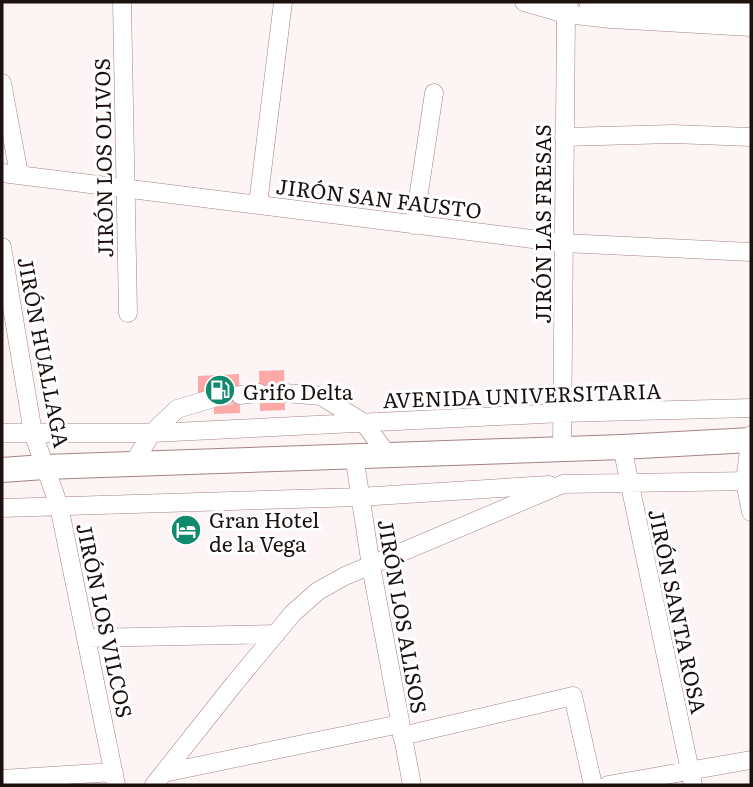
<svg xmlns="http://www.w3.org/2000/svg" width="753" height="787" font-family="Literata,serif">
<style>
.building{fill:#fda9a8}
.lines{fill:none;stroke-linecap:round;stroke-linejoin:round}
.minor-tunnel{stroke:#dbd3d3;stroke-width:18;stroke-dasharray:18 9;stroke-linecap:butt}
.minor-casing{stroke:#a48382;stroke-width:19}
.highway-casing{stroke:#a48382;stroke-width:26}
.minor{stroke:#fff;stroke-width:18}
.highway{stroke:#fff;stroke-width:24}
.labels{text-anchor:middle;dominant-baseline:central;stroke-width:6;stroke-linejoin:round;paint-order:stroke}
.street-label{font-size:21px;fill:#1d1110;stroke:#fff}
.poi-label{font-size:21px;fill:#1d1110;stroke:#fff;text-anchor:start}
</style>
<rect width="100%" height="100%" fill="#fdf5f5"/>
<!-- building -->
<path class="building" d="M284,370L285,410L260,411L259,371Z
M239,374L240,413L214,414V398L198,394V376Z"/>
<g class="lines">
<!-- minor-tunnel -->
<path class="minor-tunnel" d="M214,398L240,395"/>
<!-- minor casing -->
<g class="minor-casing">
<path id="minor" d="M122,2L128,313
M524,2L566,14L611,19L751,27
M588,2L751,11
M2,83L19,174
M564,137L673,134L751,137
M2,173L564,243L751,252
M258,204L283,2
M414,225L434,93
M2,247L33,433L59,506L116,785
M285,393L321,396L364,423L387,454
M240,395L259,393
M2,433H152L562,413L751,408
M751,435L745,481L751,512
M622,447L693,785
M562,448L566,14L569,2
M354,455L371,566L412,785
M132,465L152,433L177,409L214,398
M2,508L359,497L549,485
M87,638L276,634
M402,736L573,696L593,785
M164,773L400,724
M2,779L114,772
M154,785L234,684L293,613L318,591L345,576L563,484L751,481
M608,785L751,760"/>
</g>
<!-- highway casing -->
<g class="highway-casing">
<path id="highway" d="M2,470L44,467L622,447L751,440"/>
</g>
<!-- minor -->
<use href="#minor" class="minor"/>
<!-- highway -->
<use href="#highway" class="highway"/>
</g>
<!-- icons -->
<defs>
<g id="fuel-disc" transform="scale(1.575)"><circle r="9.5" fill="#0f8a6d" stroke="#fff"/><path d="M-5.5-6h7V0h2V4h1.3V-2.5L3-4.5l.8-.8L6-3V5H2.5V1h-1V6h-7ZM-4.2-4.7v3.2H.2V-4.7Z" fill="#fff"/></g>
<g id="hotel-disc" transform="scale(1.575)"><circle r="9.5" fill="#0f8a6d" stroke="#fff"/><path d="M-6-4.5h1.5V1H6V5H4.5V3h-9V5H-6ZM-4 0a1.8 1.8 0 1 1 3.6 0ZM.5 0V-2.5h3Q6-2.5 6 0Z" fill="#fff"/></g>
</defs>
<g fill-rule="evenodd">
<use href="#fuel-disc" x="220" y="390"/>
<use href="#hotel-disc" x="186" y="530"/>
</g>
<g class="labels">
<!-- street labels -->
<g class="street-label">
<text transform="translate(102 158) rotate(-91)">JIRÓN LOS OLIVOS</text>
<text transform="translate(379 197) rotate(7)">JIRÓN SAN FAUSTO</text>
<text transform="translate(541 224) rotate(-90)">JIRÓN LAS FRESAS</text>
<text transform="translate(45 352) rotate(79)">JIRÓN HUALLAGA</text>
<text transform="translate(522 394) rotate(-2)">AVENIDA UNIVERSITARIA</text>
<text transform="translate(679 611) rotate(78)">JIRÓN SANTA ROSA</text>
<text transform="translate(404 616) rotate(80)">JIRÓN LOS ALISOS</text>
<text transform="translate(106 620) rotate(78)">JIRÓN LOS VILCOS</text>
</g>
<!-- poi labels -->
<g class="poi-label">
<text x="243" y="390">Grifo Delta</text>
<text x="209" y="518">Gran Hotel<tspan x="209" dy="24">de la Vega</tspan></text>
</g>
</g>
<!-- border -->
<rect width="753" height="787" fill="none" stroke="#1d1110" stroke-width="7"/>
</svg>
